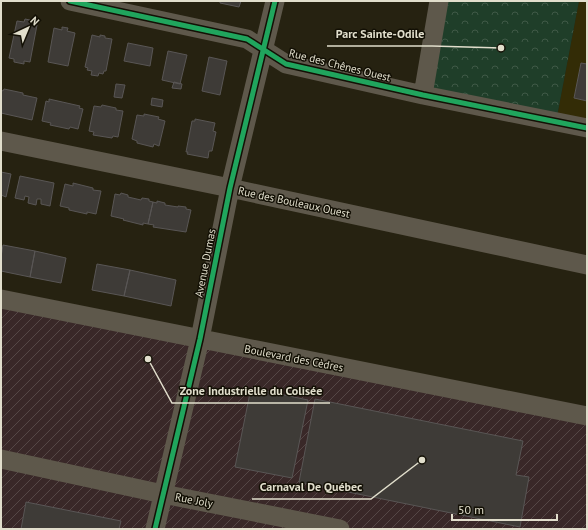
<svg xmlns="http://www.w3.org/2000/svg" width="588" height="530" font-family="'PT Sans',sans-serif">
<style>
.built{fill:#332c06}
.industrial{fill:url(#industrial-furrows)}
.park{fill:url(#park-crowns)}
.building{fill:#3e3b37;stroke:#595655}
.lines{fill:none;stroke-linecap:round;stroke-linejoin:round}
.minor{stroke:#5e584b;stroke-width:19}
.cycleway-casing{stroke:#131005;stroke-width:8}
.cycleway{stroke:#20a55d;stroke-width:5}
.labels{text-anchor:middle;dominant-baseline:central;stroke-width:3;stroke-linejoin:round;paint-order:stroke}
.street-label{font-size:11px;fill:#e1decc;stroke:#131005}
.leader{fill:none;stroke:#e1decc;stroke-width:1.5}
.callout-dot{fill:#e1decc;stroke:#131005;stroke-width:1.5}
.callout-label{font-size:12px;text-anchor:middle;font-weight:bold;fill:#e1decc;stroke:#131005;stroke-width:3;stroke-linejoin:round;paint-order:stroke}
</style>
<defs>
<pattern id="industrial-furrows" width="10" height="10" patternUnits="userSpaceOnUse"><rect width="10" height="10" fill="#392828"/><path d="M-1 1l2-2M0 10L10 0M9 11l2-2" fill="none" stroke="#554746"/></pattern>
<pattern id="park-crowns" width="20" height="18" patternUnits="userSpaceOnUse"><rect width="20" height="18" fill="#1f3e29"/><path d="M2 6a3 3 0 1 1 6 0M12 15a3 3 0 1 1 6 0" fill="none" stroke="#3f5947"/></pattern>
</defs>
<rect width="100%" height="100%" fill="#262211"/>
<!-- built -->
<path class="built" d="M579,1H587V128L556,122Z"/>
<!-- industrial -->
<path class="industrial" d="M1,300L587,419V529H1Z"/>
<!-- park -->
<path class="park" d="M439,1H579L556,122L423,95Z"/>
<!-- building -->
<path class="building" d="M220,1H241L239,7L220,3Z
M25,19L30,20V23L37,25L30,62L24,61V64L14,62V59L9,58L17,21L24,22Z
M62,27L68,28L67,31L75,33L68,66L48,62L54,28L62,30Z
M92,35L100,37V35L105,36V38L112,39L106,71H104L103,74L99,73L98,76L91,75L92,71L87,70L88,68L85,67Z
M128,43L153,48L150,66L124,61Z
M168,51L187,55L180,84L162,80Z
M209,57L227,61L220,95L202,91Z
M581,63L587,64V101L574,98Z
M174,82L182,84L181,89L172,88Z
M116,84L125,85L122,98L114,97Z
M4,89L23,93V95L37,98L32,120L1,113V90L3,91Z
M152,98L163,100L162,107L151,105Z
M49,99L80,106L79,108L83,109L78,129L70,127L69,129L50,125L51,123L42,121L46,101L49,102Z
M102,105L116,108V110L123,111L118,137L113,136L112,138L93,135L94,132L89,131L94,106L101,107Z
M144,114L159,117L158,119L165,121L159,146L154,144L153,147L137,143V141L132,139L137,115L144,116Z
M195,119L215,123L213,131L216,132L212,151H209L208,158L187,154L188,152H186L192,121H195Z
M1,172L11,174L6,197L1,195Z
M20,176L54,183L50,206L41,204V199H37L36,205L28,203L29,197L25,196L24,200L15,198Z
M73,183L93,188V190L101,191L96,214L87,212V214L69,210V208L60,206L65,184L73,186Z
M121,193L128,195V197L141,200L142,198L149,199V201L153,202L148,224L143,223V225L123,220L124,219L111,216L115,194L120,195Z
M157,201L165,203V205L178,207V206L186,207V209L191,210L186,232L153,227L154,225L148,224L153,202L157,203Z
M3,245L35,251L30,277L1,271V257Z
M35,251L66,258L61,283L30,277Z
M97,264L130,270L124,296L92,290Z
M130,270L176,280L171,306L124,296Z
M251,388L308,400L292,478L235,467Z
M315,399L523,441L516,475L529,477L520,527L299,482Z
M26,502L121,521L119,529H21Z"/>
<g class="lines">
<!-- minor -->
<path class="minor" d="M70,1L247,39L286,64L423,95L587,128
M423,95L439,1
M1,141L230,188L587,265
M1,299L587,416
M1,459L163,494L340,529
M155,529L200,339L230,188L275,1"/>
<!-- cycleway casing -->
<g class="cycleway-casing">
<path id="cycleway" d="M70,1L247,39L286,64L423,95L587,128
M155,529L200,339L230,188L275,1"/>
</g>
<!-- cycleway -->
<use href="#cycleway" class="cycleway"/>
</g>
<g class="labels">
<!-- street labels -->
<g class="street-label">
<text transform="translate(340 65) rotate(14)">Rue des Chênes Ouest</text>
<text transform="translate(294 202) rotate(12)">Rue des Bouleaux Ouest</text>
<text transform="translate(205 263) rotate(-79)">Avenue Dumas</text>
<text transform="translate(294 358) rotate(11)">Boulevard des Cèdres</text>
<text transform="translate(194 500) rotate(11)">Rue Joly</text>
</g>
</g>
<!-- callouts -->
<path class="leader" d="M501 48L432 46H327M148 359L172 403H330M422 460L371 499H252"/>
<g class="callout-dot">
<circle cx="501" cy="48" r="4"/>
<circle cx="148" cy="359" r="4"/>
<circle cx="422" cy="460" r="4"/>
</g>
<g class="callout-label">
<text x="380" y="38">Parc Sainte-Odile</text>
<text x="251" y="395">Zone Industrielle du Colisée</text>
<text x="311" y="491">Carnaval De Québec</text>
</g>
<!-- border -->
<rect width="588" height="530" fill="none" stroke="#e1decc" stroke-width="4"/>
<!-- north arrow -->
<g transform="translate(28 28) rotate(44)" stroke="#131005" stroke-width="3" paint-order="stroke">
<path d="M0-3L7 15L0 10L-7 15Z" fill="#e1decc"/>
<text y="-6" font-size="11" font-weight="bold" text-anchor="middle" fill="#e1decc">N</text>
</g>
<!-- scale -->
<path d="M452 514v6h105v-6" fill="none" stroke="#e1decc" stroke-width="2"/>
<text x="458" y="514" font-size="12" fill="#e1decc" stroke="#131005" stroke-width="3" paint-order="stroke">50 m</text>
</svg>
